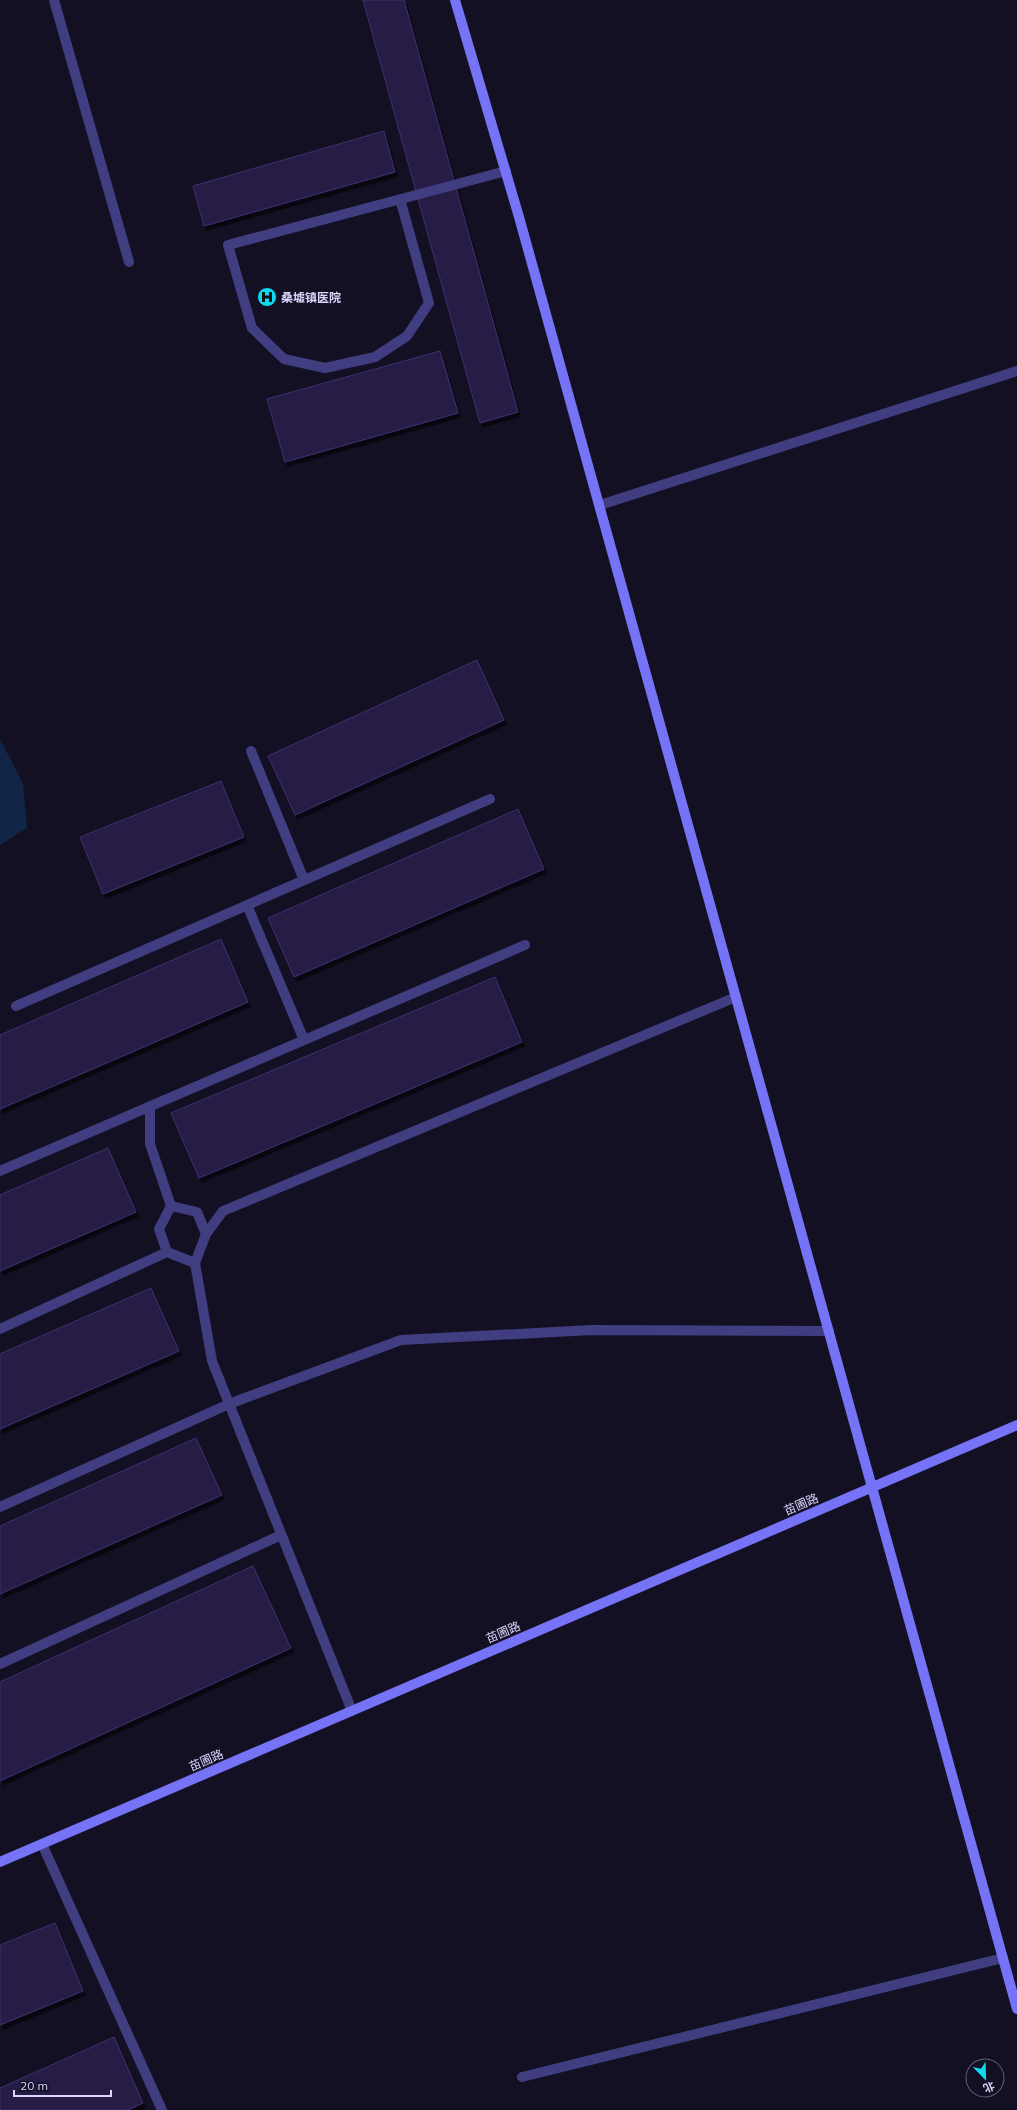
<svg xmlns="http://www.w3.org/2000/svg" width="1017" height="2110" font-family="Mulish,'Noto Sans SC',sans-serif">
<style>
.water{fill:#112647}
.building{fill:#251d44;stroke:#3d316f;filter:url(#shadow)}
.lines{fill:none;stroke-linecap:round;stroke-linejoin:round}
.lane{stroke:#403e80;stroke-width:10}
.street{stroke:#403e80;stroke-width:10}
.secondary{stroke:#7673f7;stroke-width:10}
.labels{text-anchor:middle;dominant-baseline:central;stroke-width:3;stroke-linejoin:round;paint-order:stroke}
.poi-label{font-size:12px;font-weight:bold;fill:#dad6fd;stroke:#141024;text-anchor:start}
.street-label{font-size:12px;fill:#dad6fd;stroke:#141024}
</style>
<defs>
<filter id="shadow"><feDropShadow dx="2.5" dy="4.5" stdDeviation="0" flood-color="#0009"/></filter>
</defs>
<rect width="100%" height="100%" fill="#141024"/>
<!-- water -->
<path class="water" d="M0,739L23,784L27,828L0,845Z"/>
<!-- building -->
<path class="building" d="M363,0H404L518,412L480,423Z
M384,131L395,172L204,226L193,186Z
M440,351L458,413L285,462L267,399Z
M477,660L504,720L295,815L268,756Z
M221,781L244,837L103,894L80,837Z
M518,809L544,869L294,977L268,918Z
M221,939L248,1002L0,1109V1035Z
M495,977L522,1042L199,1178L171,1113Z
M108,1148L136,1212L0,1271V1195Z
M151,1288L179,1351L0,1429V1354Z
M196,1438L222,1495L0,1594V1526Z
M253,1566L291,1648L0,1781V1682Z
M55,1923L83,1991L0,2025V1945Z
M114,2037L143,2103L128,2110H0V2088Z"/>
<g class="lines">
<!-- lane -->
<path class="lane" d="M54,0L129,262
M400,199L429,303L407,336L375,357L325,368L284,359L252,328L228,245L506,171
M229,1404L401,1340L592,1330L829,1331
M42,1844L162,2110
M522,2077L1003,1958"/>
<!-- street -->
<path class="street" d="M600,505L1017,371
M251,751L304,880
M247,905L304,1040
M16,1006L490,799
M150,1106V1144L171,1206L197,1212L206,1234
M0,1171L525,945
M171,1206L159,1229L167,1252L195,1263
M0,1329L167,1252
M0,1507L229,1404
M0,1664L281,1535
M352,1711L212,1361L195,1263L206,1234L223,1211L736,997"/>
<!-- secondary -->
<path class="secondary" d="M455,0L519,217L1017,2009
M0,1862L1017,1425"/>
</g>
<!-- icons -->
<defs>
<g id="hospital-disc" transform="scale(1)"><circle r="9.5" fill="#0edaf0" stroke="#141024"/><path d="M-5-5h3v3.5h4V-5h3V5h-3V1.5h-4V5h-3Z" fill="#111"/></g>
</defs>
<g fill-rule="evenodd">
<use href="#hospital-disc" x="267" y="297"/>
</g>
<g class="labels">
<!-- poi labels -->
<g class="poi-label">
<text x="281" y="297">桑墟镇医院</text>
</g>
<!-- street labels -->
<g class="street-label">
<text transform="translate(801 1504) rotate(-23)">苗圃路</text>
<text transform="translate(503 1632) rotate(-23)">苗圃路</text>
<text transform="translate(206 1760) rotate(-23)">苗圃路</text>
</g>
</g>
<!-- north arrow -->
<g transform="translate(985 2078) rotate(157)"><circle r="19" fill="#141024" stroke="#635f7b"/>
<path d="M0-3L7 15L0 10L-7 15Z" fill="#0edaf0"/>
<text y="-6" font-size="11" font-weight="bold" text-anchor="middle" fill="#dad6fd">北</text>
</g>
<!-- scale -->
<path d="M14 2090v6h97v-6" fill="none" stroke="#dad6fd" stroke-width="2"/>
<text x="20" y="2090" font-size="12" fill="#dad6fd" stroke="#141024" stroke-width="3" paint-order="stroke">20 m</text>
</svg>
